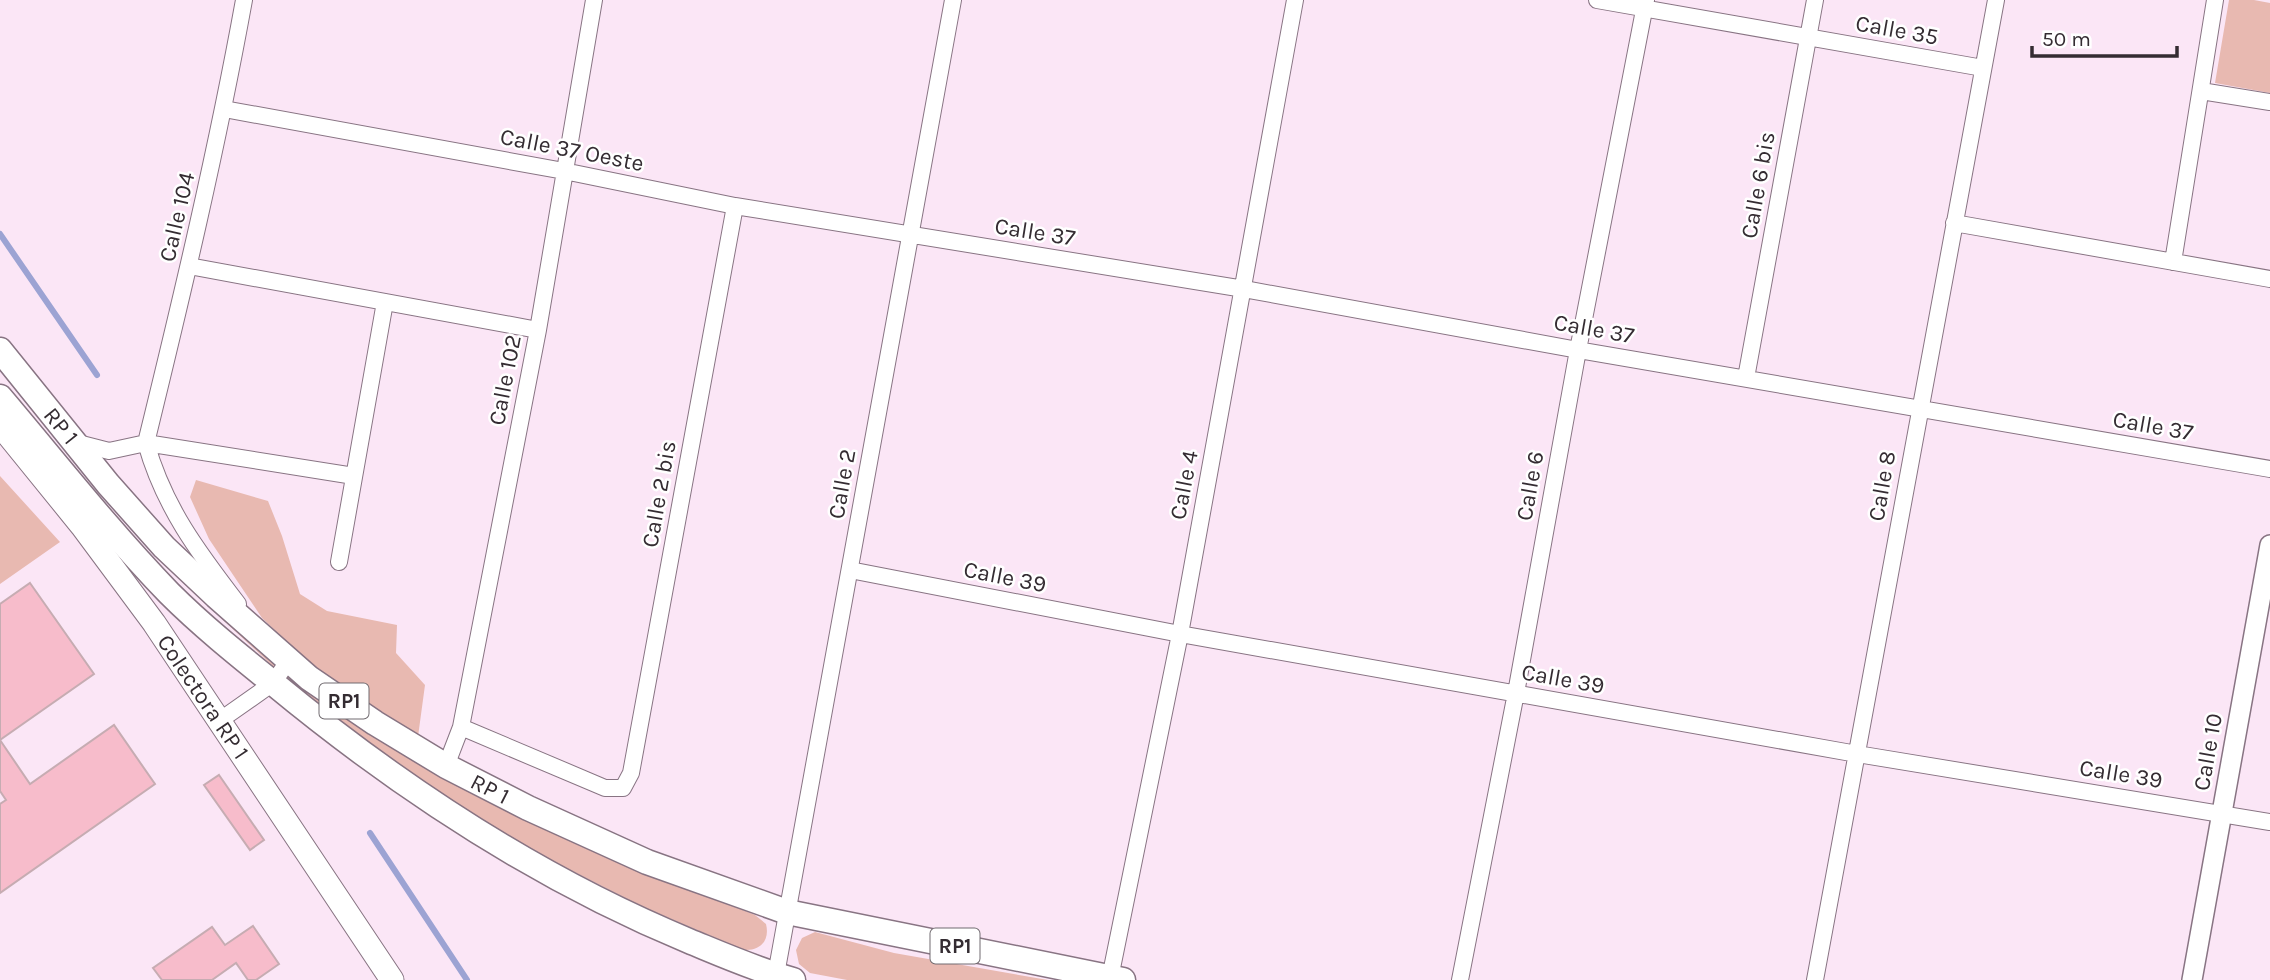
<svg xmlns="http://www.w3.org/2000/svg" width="2270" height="980" font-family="Karla,sans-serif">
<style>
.green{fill:#e8b9b1}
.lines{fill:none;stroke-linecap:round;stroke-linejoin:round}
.stream{stroke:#9ca3d3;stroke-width:6}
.building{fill:#f7bccb;stroke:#c6acb2;stroke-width:2}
.minor-casing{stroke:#887483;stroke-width:18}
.tertiary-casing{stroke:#887483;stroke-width:22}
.secondary-casing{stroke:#887483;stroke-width:25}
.primary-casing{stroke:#887483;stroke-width:27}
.minor{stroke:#fff;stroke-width:16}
.tertiary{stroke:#fff;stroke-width:19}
.secondary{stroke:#fff;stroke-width:23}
.primary{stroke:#fff;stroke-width:24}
.labels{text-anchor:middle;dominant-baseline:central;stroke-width:5;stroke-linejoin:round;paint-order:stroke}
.shield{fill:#fff;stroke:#716b70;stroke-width:2}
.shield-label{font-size:21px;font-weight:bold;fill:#342c32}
.street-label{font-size:23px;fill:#342c32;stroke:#fff}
</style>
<rect width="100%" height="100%" fill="#fbe6f6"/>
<!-- green -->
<path class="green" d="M2229,0H2254L2270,3V93L2215,83Z
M0,476L60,542L0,584Z
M196,480L268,501L282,536L300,594L327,611L397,625L396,653L425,685L417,744L313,667L262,618L209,539L190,497Z
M167,557L279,657L578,842L755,915L766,924C770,940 761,951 744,950L645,908L513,841L422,783L320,708L275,668L221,618Z
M815,932L894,953L1048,980H847L810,973L799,964L796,950L802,938Z"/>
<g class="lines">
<!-- stream -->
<path class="stream" d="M0,234L97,375
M370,833L467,980"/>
</g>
<!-- building -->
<path class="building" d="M30,583L94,674L0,740L30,784L114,725L155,784L0,893V804L6,800L0,791V604Z
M219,775L264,840L250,850L204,785Z
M253,926L279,964L256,980H248L236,963L212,980H162L153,968L212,927L225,945Z"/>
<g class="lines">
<!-- minor casing -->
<g class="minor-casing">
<path id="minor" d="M1597,0L1983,68
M2201,91L2270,102
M224,109L564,171L735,206L1244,289L1578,350L2270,469
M1954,223L2270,279
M2173,262L2215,0
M189,266L538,330
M1746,378L1815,0
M74,442L109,451L146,443L354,476
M339,562L385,302
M850,570L1180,634L1857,754L2270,822
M238,604C198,552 164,507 146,443C182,296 217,149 244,0
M219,721L273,683L289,660
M461,727L605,788H623L631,773L735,206
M446,766L461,727L538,330L594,0
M1110,978L1180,634L1295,0
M775,980L953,0
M1460,980L1516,693L1578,350L1646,0
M1815,980L1996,0"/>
</g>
<!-- tertiary casing -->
<g class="tertiary-casing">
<path id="tertiary" d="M2192,980L2270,545"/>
</g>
<!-- secondary casing -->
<g class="secondary-casing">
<path id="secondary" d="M0,425L82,526L154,623L392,980"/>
</g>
<!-- primary casing -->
<g class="primary-casing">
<path id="primary" d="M0,350L108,484L164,547L216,596L309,678L375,723L446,766L528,808L647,862L787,912L1123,980
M0,397C55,462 109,531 169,593C201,625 237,654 273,683C400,788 537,878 689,941C723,955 757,970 793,980"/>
</g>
<!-- minor -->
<use href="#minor" class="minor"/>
<!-- tertiary -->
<use href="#tertiary" class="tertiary"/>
<!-- secondary -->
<use href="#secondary" class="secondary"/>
<!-- primary -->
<use href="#primary" class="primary"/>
</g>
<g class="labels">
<!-- shield labels -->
<g class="shield">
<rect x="319.5" y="683.5" width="49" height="35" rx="5"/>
<rect x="930.5" y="928.5" width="49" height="35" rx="5"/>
</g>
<g class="shield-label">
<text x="344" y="701">RP1</text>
<text x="955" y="946">RP1</text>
</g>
<!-- street labels -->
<g class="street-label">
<text transform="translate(1897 30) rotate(10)">Calle 35</text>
<text transform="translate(572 150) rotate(11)">Calle 37 Oeste</text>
<text transform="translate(1758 185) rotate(-80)">Calle 6 bis</text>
<text transform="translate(177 217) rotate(-77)">Calle 104</text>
<text transform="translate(1035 232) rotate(9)">Calle 37</text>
<text transform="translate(1594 329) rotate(10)">Calle 37</text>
<text transform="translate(505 380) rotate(-79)">Calle 102</text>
<text transform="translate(61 426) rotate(51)">RP 1</text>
<text transform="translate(2153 426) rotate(10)">Calle 37</text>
<text transform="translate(842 484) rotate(-80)">Calle 2</text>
<text transform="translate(1184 485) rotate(-79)">Calle 4</text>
<text transform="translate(1530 486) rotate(-80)">Calle 6</text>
<text transform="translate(1882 486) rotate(-80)">Calle 8</text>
<text transform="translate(659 494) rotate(-80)">Calle 2 bis</text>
<text transform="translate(1005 577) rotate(11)">Calle 39</text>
<text transform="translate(1563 679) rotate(10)">Calle 39</text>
<text transform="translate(203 697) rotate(56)">Colectora RP 1</text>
<text transform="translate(2208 752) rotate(-80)">Calle 10</text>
<text transform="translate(2121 774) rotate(9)">Calle 39</text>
<text transform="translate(490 789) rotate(27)">RP 1</text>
</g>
</g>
<!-- scale -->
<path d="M2032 46v10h145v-10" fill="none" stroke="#342c32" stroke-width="3.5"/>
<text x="2042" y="46" font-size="21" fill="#342c32" stroke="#ffffff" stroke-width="5" paint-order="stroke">50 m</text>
</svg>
